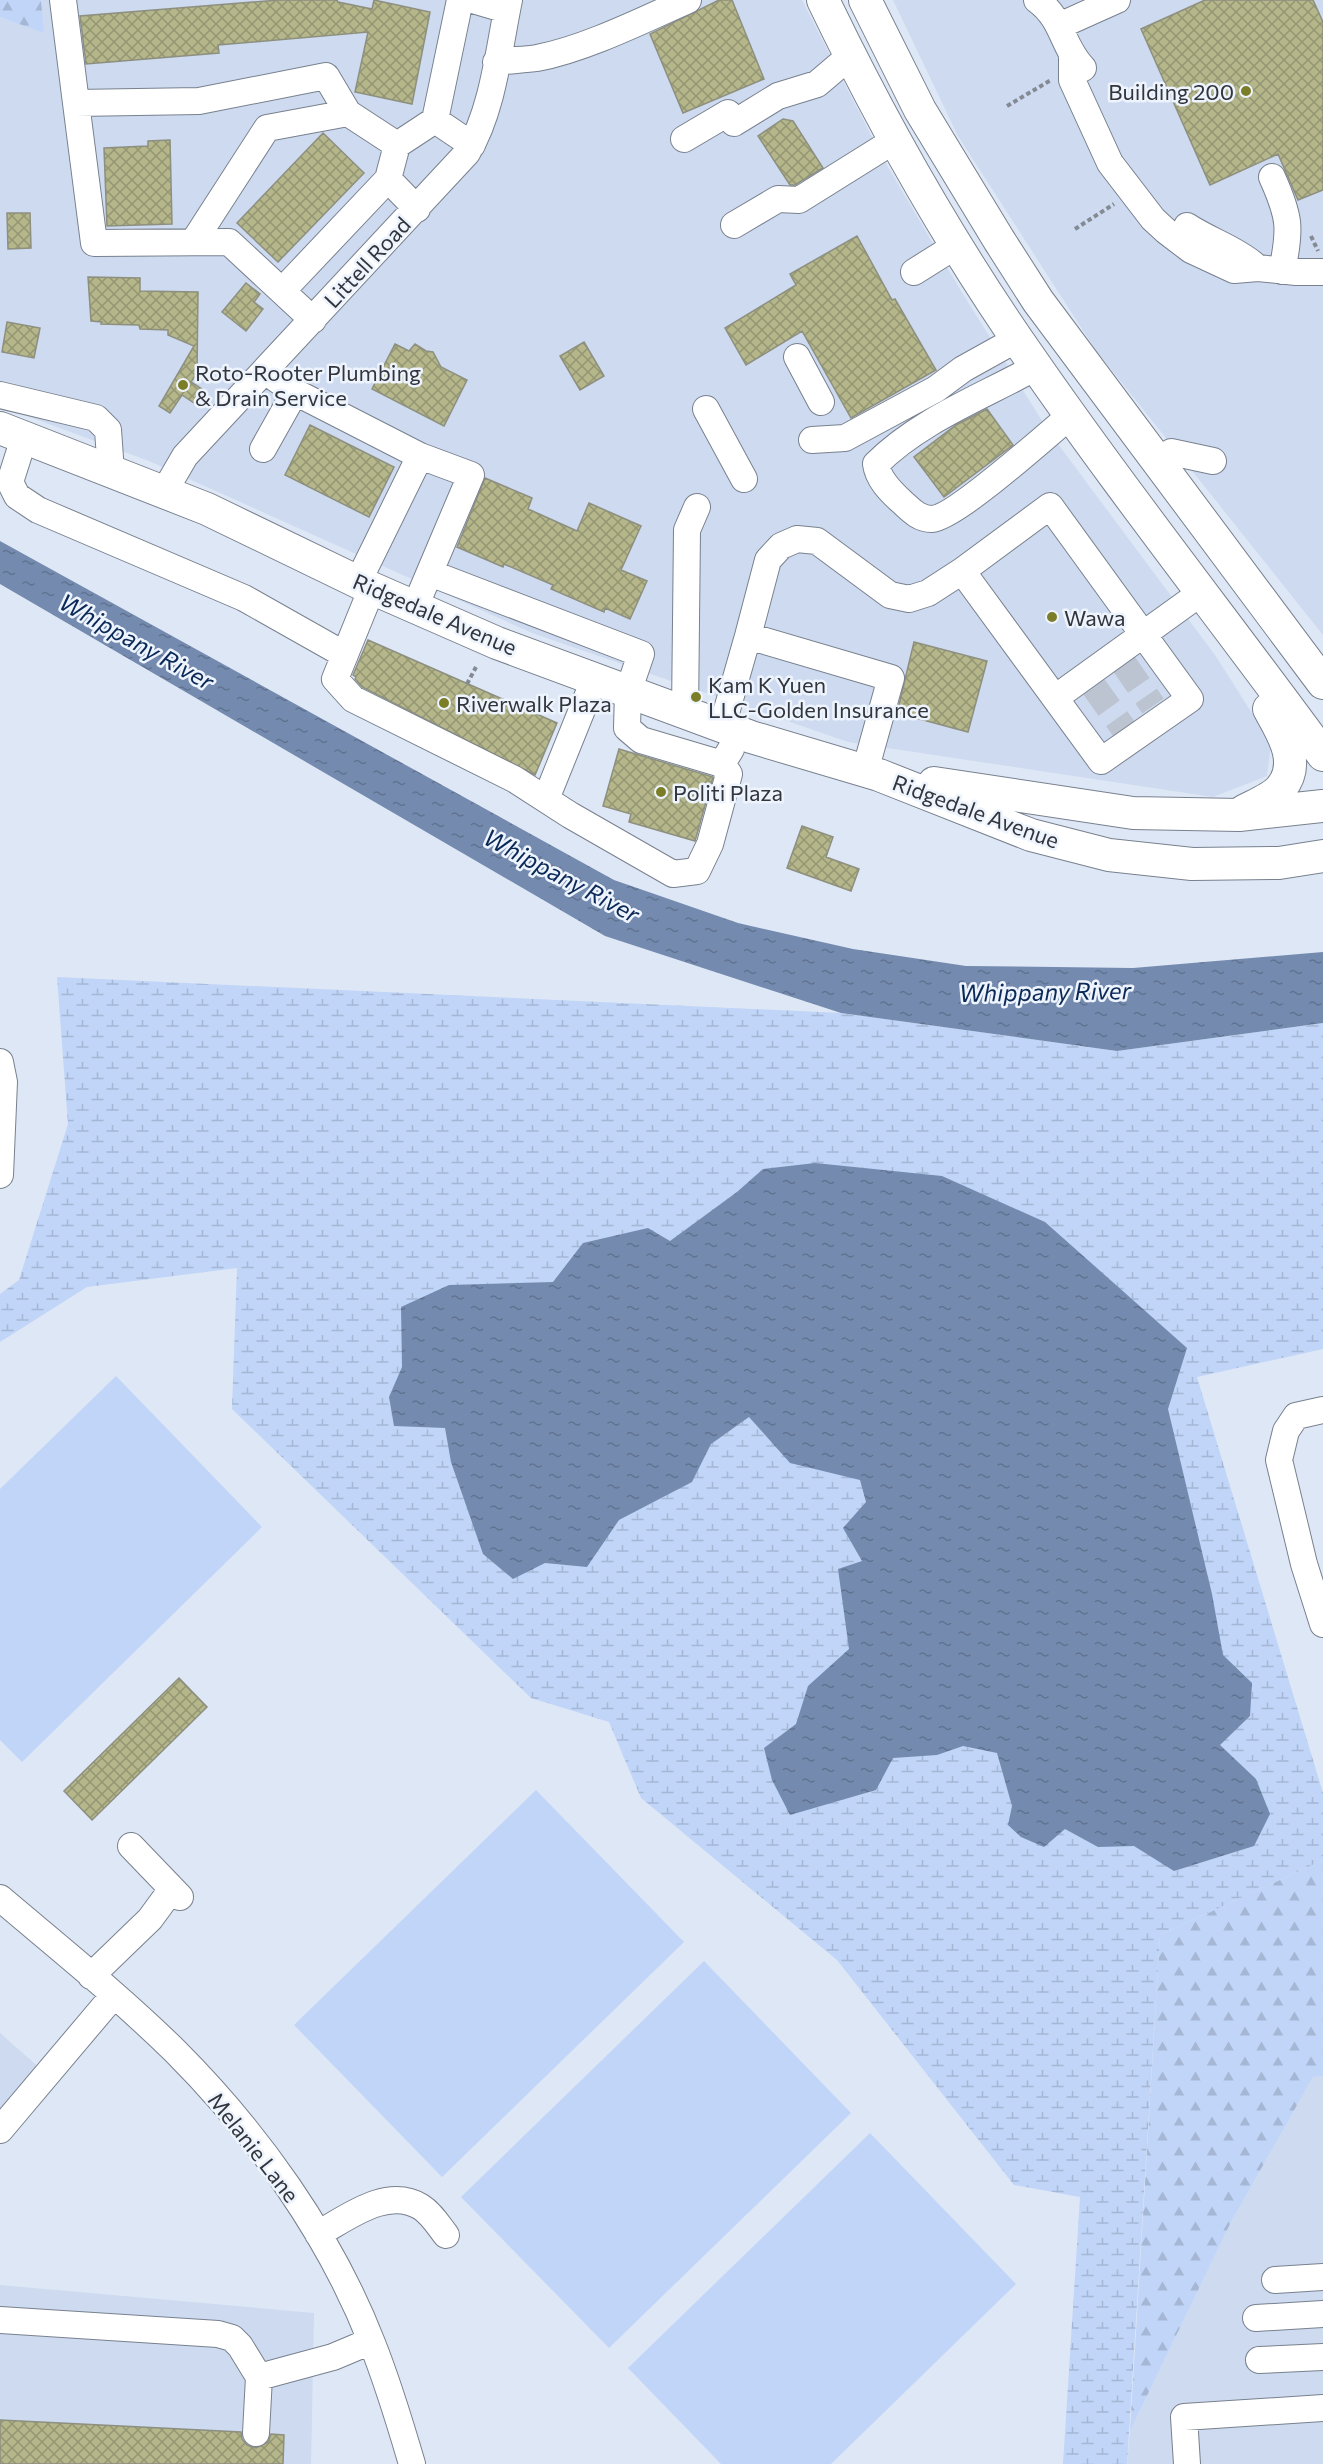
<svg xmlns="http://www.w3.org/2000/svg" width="1323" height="2464" font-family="Commissioner,sans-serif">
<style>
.built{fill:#cddaef}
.forest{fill:url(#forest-firs)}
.wetland{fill:url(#wetland-marsh)}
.park{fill:#c0d5f7}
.water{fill:url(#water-ripples)}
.building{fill:url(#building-cross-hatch);stroke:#8d8f7f;stroke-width:1.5}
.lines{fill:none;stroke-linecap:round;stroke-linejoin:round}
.minor-tunnel{stroke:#bcc3d1;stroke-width:26;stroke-dasharray:26 13;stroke-linecap:butt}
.minor-casing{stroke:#78818e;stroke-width:28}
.major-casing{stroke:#78818e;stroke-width:34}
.path{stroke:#848a94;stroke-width:4;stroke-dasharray:4.5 3;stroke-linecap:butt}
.minor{stroke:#fff;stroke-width:26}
.major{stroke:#fff;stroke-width:32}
.poi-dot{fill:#7c7e27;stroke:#eef4fd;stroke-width:2}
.labels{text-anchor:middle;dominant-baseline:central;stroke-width:5;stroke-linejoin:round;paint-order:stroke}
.poi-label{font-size:22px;fill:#32353b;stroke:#eef4fd;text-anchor:start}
.street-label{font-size:22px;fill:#32353b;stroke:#eef4fd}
.water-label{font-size:24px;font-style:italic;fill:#0b2957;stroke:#eef4fd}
</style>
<defs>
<pattern id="forest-firs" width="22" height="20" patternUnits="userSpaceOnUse" patternTransform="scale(1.5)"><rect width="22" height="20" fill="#c0d5f7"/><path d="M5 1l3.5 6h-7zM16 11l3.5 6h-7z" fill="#a5b7d5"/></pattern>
<pattern id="wetland-marsh" width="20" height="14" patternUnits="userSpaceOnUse" patternTransform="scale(1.5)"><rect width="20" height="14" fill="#c0d5f7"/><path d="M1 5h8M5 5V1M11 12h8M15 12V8" fill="none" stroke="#a5b7d5"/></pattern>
<pattern id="water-ripples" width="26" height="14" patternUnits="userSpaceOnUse" patternTransform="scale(1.5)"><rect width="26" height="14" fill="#748baf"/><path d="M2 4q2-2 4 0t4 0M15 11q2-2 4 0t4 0" fill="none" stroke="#607290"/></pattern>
<pattern id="building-cross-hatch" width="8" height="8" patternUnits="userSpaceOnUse" patternTransform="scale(1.5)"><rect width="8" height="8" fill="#b5b78b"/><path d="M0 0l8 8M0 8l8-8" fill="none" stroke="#949673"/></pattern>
</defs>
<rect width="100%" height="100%" fill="#dee7f6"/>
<!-- built -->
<path class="built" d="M41,0H802L882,157L961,291L1049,432L1215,655L1271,743L1267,776L1213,797L848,742L532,633L149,461L0,406V17L43,32Z
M893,0H1323V635L1095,349L958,136Z
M0,2033L52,2079L0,2140Z
M1323,2076V2464H1127L1130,2431L1231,2222L1313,2077Z
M0,2285L314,2313L311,2464H0Z"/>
<!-- forest -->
<path class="forest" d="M0,0H41L44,33L0,17Z
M1323,1860V2076L1313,2077L1231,2222L1130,2431L1160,1935Z"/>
<!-- wetland -->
<path class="wetland" d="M57,977L841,1013L1117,1051L1323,1023V1349L1197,1377L1323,1793V1860L1160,1935L1127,2464H1063L1080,2197L1014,2185L837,1960L641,1798L609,1722L531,1698L232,1409L237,1268L87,1287L0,1342V1294L19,1280L68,1124Z"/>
<!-- park -->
<path class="park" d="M116,1376L262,1527L22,1762L0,1740V1489Z
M536,1790L684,1942L442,2177L294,2025Z
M704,1961L851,2113L609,2348L461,2197Z
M870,2133L1016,2284L831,2464H721L628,2368Z"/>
<!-- water -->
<path class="water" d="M0,541L614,880L738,923L853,949L966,966L1133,968L1323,952V1023L1117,1051L841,1013L605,936L0,584Z
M815,1163L942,1176L1045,1222L1187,1348L1168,1409L1212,1594L1223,1655L1252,1683L1250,1716L1220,1745L1256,1779L1270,1814L1254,1846L1174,1871L1134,1846L1098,1847L1065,1829L1044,1847L1021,1837L1008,1825L1012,1806L997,1753L963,1746L937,1755L893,1758L876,1790L790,1815L772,1780L764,1748L796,1724L808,1686L849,1649L838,1569L862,1561L843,1528L866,1502L860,1480L790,1463L749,1417L711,1444L692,1482L619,1520L587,1567L545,1563L513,1579L483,1554L451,1462L445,1428L394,1426L389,1397L402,1367L401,1307L449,1285L553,1282L583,1243L648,1228L670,1241L737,1192L763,1169Z"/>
<!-- building -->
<path class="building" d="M279,0H337L338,2L372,9L374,0L430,12L412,104L355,92L368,32L218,45L219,53L86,64L80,16Z
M719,0H732L764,79L683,113L650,34Z
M1205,0H1313L1323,22V190L1298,200L1278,154L1210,185L1141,29Z
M783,119L793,121L823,168L795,185H790L758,136Z
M323,133L364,173L278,262L237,223Z
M170,140L172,224L107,226L104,148L148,146V141Z
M7,213H30L31,248L8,249Z
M857,236L892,300L895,299L936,370L851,418L802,331L746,365L725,328L796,285L790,274Z
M88,277L140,278V291L198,292L197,373L191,382L202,389L194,403L182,395L170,413L159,406L194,346L168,335V330L140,329L139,325L101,324L102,322L91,321Z
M246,283L260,294L254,302L263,309L246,331L222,312Z
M7,322L40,328L34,358L2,352Z
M584,342L604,376L580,390L560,356Z
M395,344L409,351L415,344L426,351L433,352L441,367L467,380L444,426L372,389Z
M987,409L1013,445L944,497L914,457L956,425Z
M310,425L394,467L369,517L285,475Z
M485,478L532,498L528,509L577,531L589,503L641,526L621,570L647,581L630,619L605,608L604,612L551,589L553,585L504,564L503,567L457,547Z
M368,640L557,723L535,775L362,687L355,679L356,677L353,675Z
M914,642L987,661L968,732L897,713Z
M619,749L713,777L695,841L629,822L631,814L603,806Z
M802,826L833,837L826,857L859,869L851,891L787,868Z
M179,1678L207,1707L92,1820L64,1791Z
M0,2420L241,2432L242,2439L247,2445L256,2448L268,2442L271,2434L284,2435L283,2464H0Z"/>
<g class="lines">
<!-- minor-tunnel -->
<path class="minor-tunnel" d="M1124,664L1153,706
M1094,687L1124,729"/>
<!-- minor casing -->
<g class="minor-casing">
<path id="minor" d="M63,0L76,103
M473,0L507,10
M1037,0C1064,20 1061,45 1083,68
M1059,26L1117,0
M1072,56V80L1110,163L1153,219L1166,231L1191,250L1234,270L1258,268L1296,272H1323
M496,62C510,60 524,60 537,58C585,49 643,20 688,0
M435,120L460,0
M684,139L728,113L734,123L778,96L817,84L850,56
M1272,177C1290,217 1291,228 1282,271
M388,179L417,209
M734,225L778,199L799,200L895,140
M1187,226C1208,240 1234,248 1253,264
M194,241L267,128L348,113
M914,272L957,245
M282,291L388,179L397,145L435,120L472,145
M313,320L229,242L94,243L76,103L199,101L326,76L348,113L397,145
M797,357L821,402
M1036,367C982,397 920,420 876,464C878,479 890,491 901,501C910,509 918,519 932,519C955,518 1048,434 1071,415
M265,371L295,392L420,456
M0,395L96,418L108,430L111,472
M706,409L744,479
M24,438L10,482L17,496L38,510L244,598L345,655
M812,440L845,438L936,389L963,369L1017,339
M263,449L295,392
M1158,462L1171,452L1213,461
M164,492L185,456L467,153C493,111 499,48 509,0
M430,573L641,654L628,692L627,728L641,740L722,764L731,749
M358,582L420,456L471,475L415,607
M372,588L335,679L353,699L514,779L570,815L673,874L697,871L710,844L729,774L722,764
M748,636L768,560L781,546L797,539L817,541L890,595L909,599L928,593L962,571L1050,506L1190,699L1101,761L962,571
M1055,698L1202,592
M685,713L687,530L697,507
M722,727L748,636L891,678L865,771
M546,799L594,680
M0,1062L4,1082L0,1175
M1323,1410L1296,1416L1286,1431L1279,1460L1304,1564L1323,1624
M131,1846L180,1897
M0,1898C59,1948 120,1997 175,2051C257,2133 330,2235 372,2343C388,2383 400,2423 412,2464
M91,1976L150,1919L172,1889
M0,2130L114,1995
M318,2234C347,2218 387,2186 421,2207C432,2214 438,2225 446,2235
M1275,2280L1323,2277
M1256,2318L1323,2314
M0,2320L218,2334L232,2338L240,2346L259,2377L256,2433
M1259,2360L1323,2357
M259,2377L333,2357L371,2341
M1187,2464L1184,2417L1323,2408"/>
</g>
<!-- major casing -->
<g class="major-casing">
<path id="major" d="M823,0C882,123 950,243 1028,355C1122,491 1225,621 1323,755
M865,0L920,110L999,240L1038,301L1323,683
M0,428L207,509L360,583L497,643L751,737L879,775L1031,835L1109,855L1192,864L1279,863L1323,856
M934,783L1133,813L1239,815L1323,806
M1244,811C1255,805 1273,798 1281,788C1302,763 1282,732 1269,709"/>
</g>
<!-- path -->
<path class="path" d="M1007,106L1051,80
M1075,229L1114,204
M1311,236L1318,251
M467,684L476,667
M538,714L544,702"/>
<!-- minor -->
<use href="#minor" class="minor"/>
<!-- major -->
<use href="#major" class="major"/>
</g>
<!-- markers -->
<g class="poi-dot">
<circle cx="1246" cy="91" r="6"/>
<circle cx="183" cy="385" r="6"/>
<circle cx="1052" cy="617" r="6"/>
<circle cx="696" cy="697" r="6"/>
<circle cx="444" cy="703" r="6"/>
<circle cx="661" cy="792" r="6"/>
</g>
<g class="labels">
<!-- poi labels -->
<g class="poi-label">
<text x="1234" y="91" text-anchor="end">Building 200</text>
<text x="195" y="372">Roto-Rooter Plumbing<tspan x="195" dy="25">&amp; Drain Service</tspan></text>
<text x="1064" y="617">Wawa</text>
<text x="708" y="684">Kam K Yuen<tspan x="708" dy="25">LLC-Golden Insurance</tspan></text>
<text x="456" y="703">Riverwalk Plaza</text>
<text x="673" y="792">Politi Plaza</text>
</g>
<!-- street labels -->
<g class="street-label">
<text transform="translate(367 262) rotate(-47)">Littell Road</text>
<text transform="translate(435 614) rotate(23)">Ridgedale Avenue</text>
<text transform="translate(976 811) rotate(20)">Ridgedale Avenue</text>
<text transform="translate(254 2147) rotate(52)">Melanie Lane</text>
</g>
<!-- water labels -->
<g class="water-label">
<text transform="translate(137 641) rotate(29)">Whippany River</text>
<text transform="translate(562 875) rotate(28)">Whippany River</text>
<text transform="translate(1045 991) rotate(-1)">Whippany River</text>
</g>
</g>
</svg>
